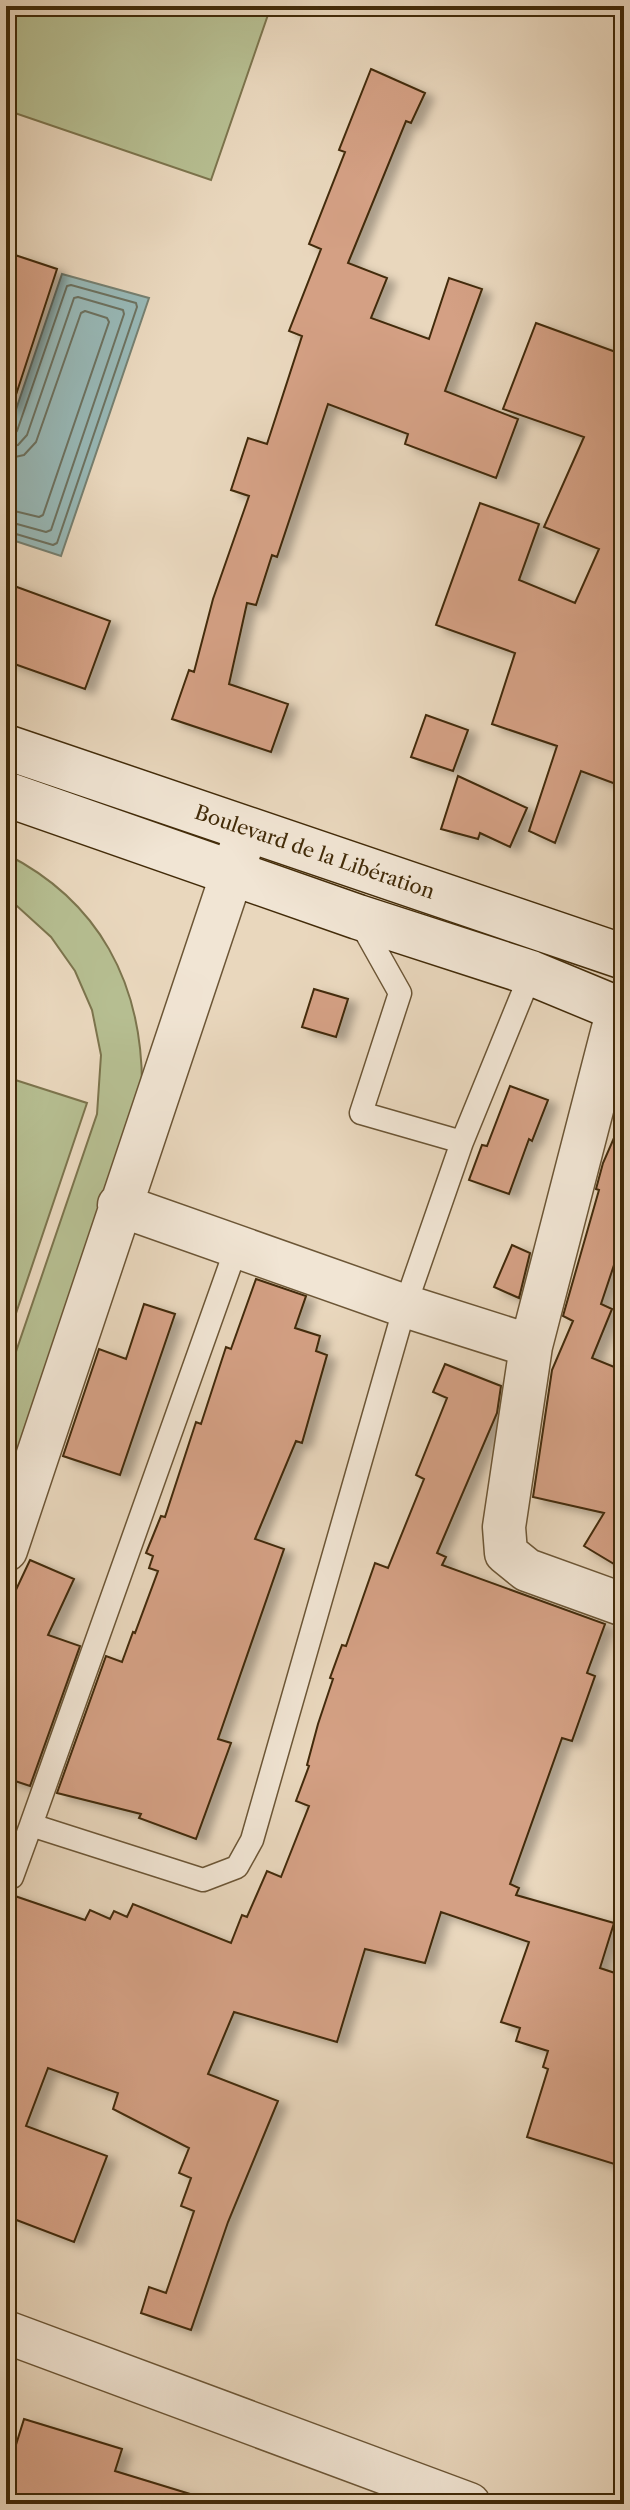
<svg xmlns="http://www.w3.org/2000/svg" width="630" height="2510" font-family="'Libre Caslon Text',serif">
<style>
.grass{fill:#b6be91;stroke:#7c744d;stroke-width:2}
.water{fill:#98b8b6;stroke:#768071;stroke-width:2}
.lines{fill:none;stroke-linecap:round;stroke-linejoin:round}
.shore{stroke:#6d7260;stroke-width:2}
.building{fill:#d4a084;stroke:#422b09;stroke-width:2;filter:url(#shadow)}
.lane-casing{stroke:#6c5636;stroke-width:25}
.street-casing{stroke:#6c5636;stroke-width:45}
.secondary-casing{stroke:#422b09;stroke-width:47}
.lane{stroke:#f1e5d4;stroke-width:22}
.street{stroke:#f1e5d4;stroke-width:42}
.secondary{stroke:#f1e5d4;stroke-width:44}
.labels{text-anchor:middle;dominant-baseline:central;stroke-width:7;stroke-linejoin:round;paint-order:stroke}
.street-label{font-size:20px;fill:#422b09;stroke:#f1e5d4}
</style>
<defs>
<filter id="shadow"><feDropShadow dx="9" dy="5" stdDeviation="4" flood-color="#0004"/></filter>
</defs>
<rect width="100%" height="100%" fill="#e9d7bd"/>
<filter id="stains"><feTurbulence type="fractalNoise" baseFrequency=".0025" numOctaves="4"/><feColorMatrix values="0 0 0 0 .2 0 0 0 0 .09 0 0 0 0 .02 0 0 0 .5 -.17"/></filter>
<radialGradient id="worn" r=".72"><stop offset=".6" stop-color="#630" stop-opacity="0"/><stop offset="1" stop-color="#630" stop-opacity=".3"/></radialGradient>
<!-- grass -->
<path class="grass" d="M6,6H271L211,180L6,110Z
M6,854C99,901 142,983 142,1085L6,1500V1381L97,1114L101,1055L92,1010L75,971L51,937L17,906L6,900Z
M6,1077L87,1103L6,1343Z"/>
<!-- water -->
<path class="water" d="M62,274L149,298L61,556L6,538V439Z"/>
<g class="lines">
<!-- shore -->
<path class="shore" d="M6,437L13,436L17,431L67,286L71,285L136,303L137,307L57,543L53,545L6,531
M6,447L18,445L27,435L74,298L78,297L123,310L124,314L51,530L46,532L6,521
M6,459L24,455L36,442L81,313L85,311L107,318L109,322L43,515L39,517L6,509"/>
</g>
<!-- building -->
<path class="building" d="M371,69L425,93L411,123L406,121L348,263L387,278L371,318L429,339L449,278L482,289L445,391L518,419L496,478L405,444L408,434L328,404L277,557L272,555L256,605L247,603L229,684L288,704L271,752L172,719L189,670L194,672L213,599L249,496L231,490L248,438L267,444L302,336L289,331L321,249L309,244L345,152L339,150Z
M15,255L57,269L12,407H6V284Z
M536,323L624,355V787L581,771L555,843L529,831L557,746L492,724L515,653L436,625L480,503L539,524L519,580L575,603L599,549L544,527L584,437L503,409Z
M6,583L110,621L85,689L6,661Z
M426,715L468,730L453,771L411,757Z
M458,776L527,808L510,847L480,833L478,839L441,829Z
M314,989L348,999L336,1037L302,1027Z
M510,1086L548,1100L532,1141L529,1139L509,1194L469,1180L482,1145L487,1146Z
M624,1115V1235L601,1304L612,1309L592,1358L624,1371V1570L584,1546L604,1513L533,1497L552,1370L573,1321L563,1316L599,1190L596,1189L603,1163Z
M512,1245L530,1253L519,1298L494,1287Z
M256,1279L306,1296L295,1328L320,1336L316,1351L327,1355L302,1443L296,1441L255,1539L284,1549L218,1739L231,1743L196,1839L139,1818L141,1814L57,1793L106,1656L122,1662L133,1632L135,1633L158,1571L149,1568L153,1556L146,1553L161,1516L165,1517L196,1422L201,1424L226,1347L231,1349Z
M144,1304L175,1314L120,1475L63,1456L99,1349L126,1359Z
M445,1364L501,1386L497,1413L437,1553L446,1557L442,1565L605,1624L587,1673L595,1676L572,1741L562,1738L510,1884L519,1888L516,1895L614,1923L600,1968L624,1976V2167L527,2137L548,2069L543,2067L548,2051L516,2041L520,2028L501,2022L529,1942L441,1912L425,1963L365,1949L337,2042L234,2012L208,2074L278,2101L228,2222L191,2330L141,2313L149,2287L166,2293L194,2211L181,2206L191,2178L179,2173L189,2148L113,2109L118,2093L48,2068L26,2126L107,2156L74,2242L6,2216V1893L85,1920L90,1910L110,1919L114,1911L127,1917L133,1904L231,1943L242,1915L247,1917L267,1871L281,1877L309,1806L296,1801L309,1766L307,1765L318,1724L333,1679L330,1678L342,1645L346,1646L375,1563L388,1568L424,1479L416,1475L447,1398L433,1392Z
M30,1560L74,1579L48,1635L80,1646L30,1786L6,1778V1611Z
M24,2419L122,2449L115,2471L200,2497L199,2504H34L6,2496V2477Z"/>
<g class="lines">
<!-- lane casing -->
<g class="lane-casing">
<path id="lane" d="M359,920L400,993L361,1113L462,1142
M237,1246L31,1825L203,1880L237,1867L252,1840L405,1306L462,1142L531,973
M6,1879L12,1877L31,1825"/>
</g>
<!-- street casing -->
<g class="street-casing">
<path id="street" d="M618,1009L531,1346L504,1527L506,1553L527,1570L624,1605
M119,1205L405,1306L531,1346
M6,1550L247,829
M6,2332L469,2504"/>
</g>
<!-- secondary casing -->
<g class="secondary-casing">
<g id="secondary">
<path id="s1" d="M6,747L624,957"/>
<path d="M6,794L358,917L531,973L618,1009"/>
</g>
</g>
<!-- lane -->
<use href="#lane" class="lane"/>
<!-- street -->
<use href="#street" class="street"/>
<!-- secondary -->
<use href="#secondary" class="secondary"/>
</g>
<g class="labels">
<!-- street labels -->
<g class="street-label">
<text stroke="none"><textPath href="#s1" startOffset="326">Boulevard de la Libération</textPath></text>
</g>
</g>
<!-- margin -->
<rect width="630" height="2510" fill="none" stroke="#e9d7bd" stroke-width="32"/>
<rect x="8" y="8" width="614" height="2494" fill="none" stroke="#422b09" stroke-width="4"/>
<rect x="16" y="16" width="598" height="2478" fill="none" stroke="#422b09" stroke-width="2"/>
<rect width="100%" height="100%" filter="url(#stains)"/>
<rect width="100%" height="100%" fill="url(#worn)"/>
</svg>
